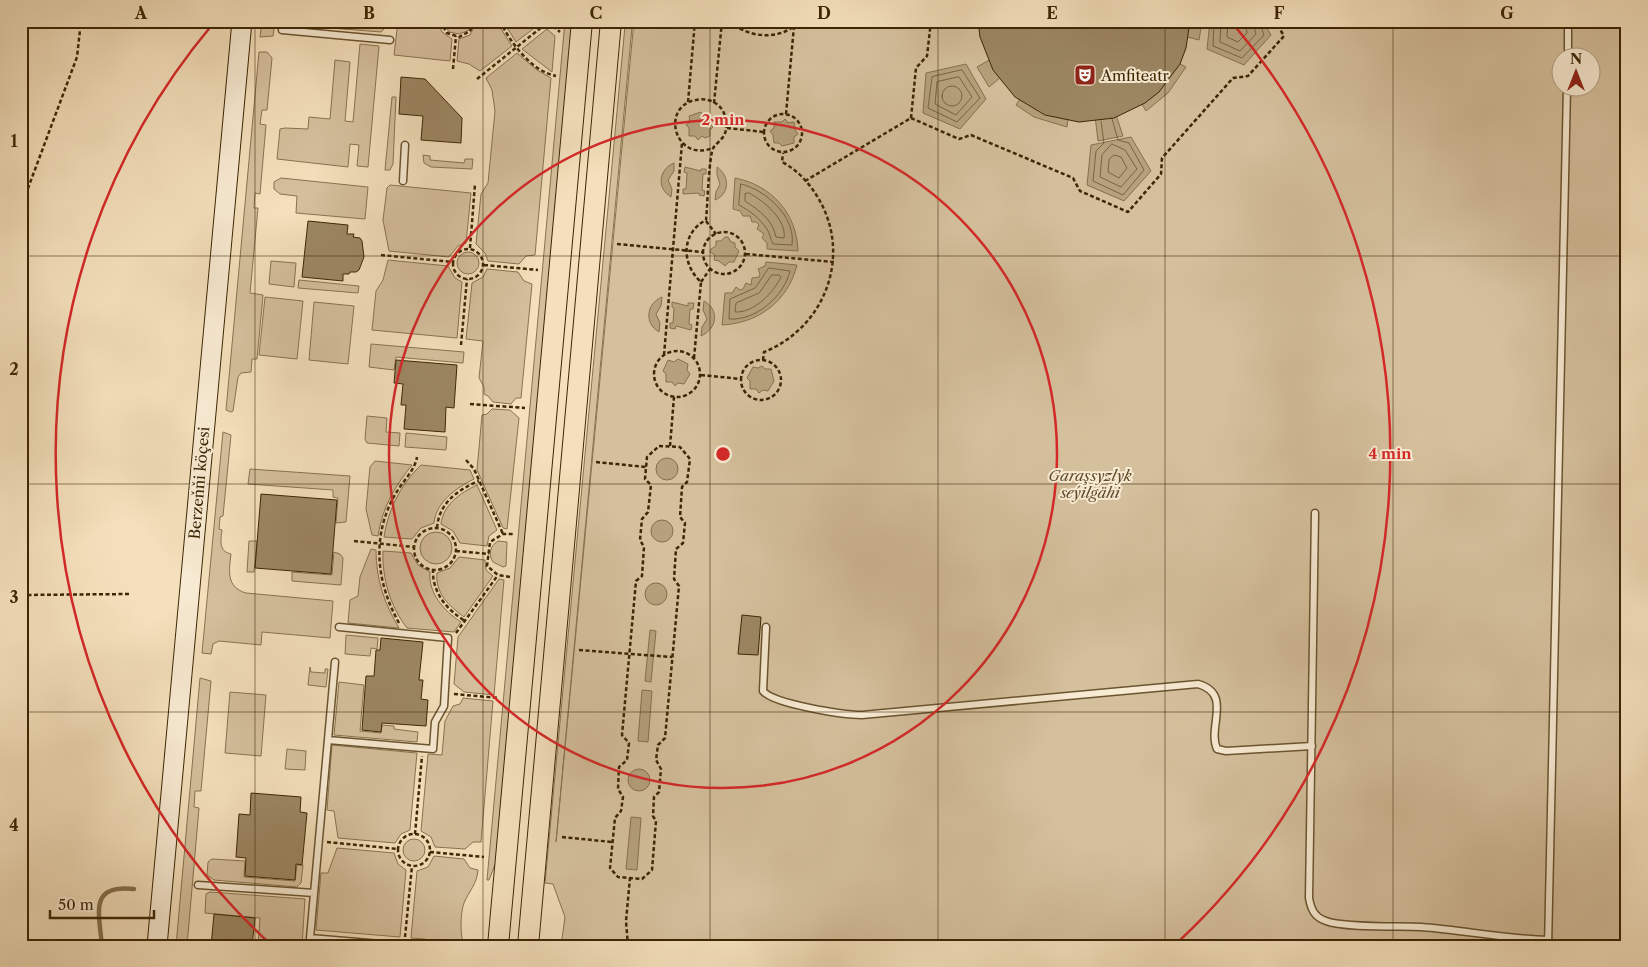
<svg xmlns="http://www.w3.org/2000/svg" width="1648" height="967" font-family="'Libre Caslon Text',serif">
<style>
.green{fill:#d5c09d;stroke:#887350;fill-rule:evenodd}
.water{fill:#b5a17d;stroke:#85704c}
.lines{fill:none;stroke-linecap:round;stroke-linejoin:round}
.shore{stroke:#786440;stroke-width:1}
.stream{stroke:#85704c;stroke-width:4.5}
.building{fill:#9c8763;stroke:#3c2603}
.lane-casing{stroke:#6a5431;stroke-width:9}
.secondary-casing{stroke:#3c2603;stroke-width:21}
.primary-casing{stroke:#3c2603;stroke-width:22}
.path{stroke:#3c2603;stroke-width:2.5;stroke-dasharray:4 2.5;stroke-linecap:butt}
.lane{stroke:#f8ebd3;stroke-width:6}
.secondary{stroke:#f8ebd3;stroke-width:19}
.primary{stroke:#f4e0bc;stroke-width:20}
.grid{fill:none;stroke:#3c2603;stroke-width:1;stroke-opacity:0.55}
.ring{fill:none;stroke:#d62828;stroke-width:2.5}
.labels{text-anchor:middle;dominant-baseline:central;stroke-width:4;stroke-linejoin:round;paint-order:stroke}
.poi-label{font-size:15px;fill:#3c2603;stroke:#f8ebd3;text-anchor:start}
.park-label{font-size:15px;font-style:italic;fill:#624c2a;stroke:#f8ebd3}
.street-label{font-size:15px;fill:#3c2603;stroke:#f8ebd3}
.centre{fill:#d62828;stroke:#f8ebd3;stroke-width:2.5}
.ring-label{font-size:15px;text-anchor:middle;font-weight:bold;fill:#d62828;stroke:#f8ebd3;stroke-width:4;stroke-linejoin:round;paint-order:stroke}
.neatline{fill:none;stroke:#3c2603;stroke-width:2}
.grid-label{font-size:16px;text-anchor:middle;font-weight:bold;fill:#3c2603}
</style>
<rect width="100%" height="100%" fill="#f4e0bc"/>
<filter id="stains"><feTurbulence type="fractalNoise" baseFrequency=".004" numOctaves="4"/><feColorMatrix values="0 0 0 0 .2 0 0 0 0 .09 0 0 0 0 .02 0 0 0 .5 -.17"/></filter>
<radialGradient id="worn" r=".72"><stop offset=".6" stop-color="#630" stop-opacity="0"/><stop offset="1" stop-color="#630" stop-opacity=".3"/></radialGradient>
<!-- green -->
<path class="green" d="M262,21H275L273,36L260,37Z
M292,21L351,24L352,21H385L384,29L381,32L292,25Z
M398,21H437L442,32L452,39L450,61L394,55Z
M443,21H473L469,30L459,34L449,32Z
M477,21H496L512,46L480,71L469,64L457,61L459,39L470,35Z
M503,21H541L542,22L516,42Z
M565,21H573L496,862L489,880H487Z
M634,21H1627V946H561L565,917L553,884L545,883L625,26L632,27L556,842ZM1560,58H1590V88H1560Z
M547,29L555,36L552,72L522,49Z
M360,44L379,46L368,167L357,166L359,145L350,144L348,167L277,159L280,129L285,128L308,129L309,117L330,119L335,60L350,62L345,121L353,122Z
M259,52H267L272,58L267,110H262L260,124L266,125L260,194L255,193L254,208H258L250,293L263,295L257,359H252L251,372L241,373L238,377L233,411L231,412L226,410Z
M517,53L537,70L551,78L535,255L526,256L519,264L488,261L485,253L476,244L481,194L488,183L495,111L492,90L486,78Z
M392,97H396L393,164L390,170H385Z
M423,155L430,156V160L464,163L465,159H473L472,169L431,167L424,163Z
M281,178L368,187L365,219L296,213L297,196L280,194L274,189V182Z
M390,185L471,193L466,243L458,246L449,257L389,251L383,220L387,188Z
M457 263a11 11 0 1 1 22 0a11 11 0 1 1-22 0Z
M388,260L448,266L455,278L462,282L457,338L372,330L376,291L383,280Z
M271,261L296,263L294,287L269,284Z
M487,269L518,272L524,281L532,284L521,398H516L511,404L493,402L488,396L484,394V387L479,378L483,341L466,339L472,283L483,277Z
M299,280L359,286L358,293L298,288Z
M265,297L303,301L297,359L259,355Z
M314,302L354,306L348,364L309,360Z
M371,344L464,352L463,363L396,357L394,370L369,367Z
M492,409L510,410L519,418L507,529L503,528L477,470L482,415L487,414Z
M367,416L387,418L386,432L400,433L399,446L367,443L365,439Z
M223,432L231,435L223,516L220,517L219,529L222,530C221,540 218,551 231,554C229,571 226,587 246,593L333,601L330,638L262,632L261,645L219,641L213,644L211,654L202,653Z
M406,433L447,437L446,450L405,447Z
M375,461L412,465C395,486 382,508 378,536L372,535L366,509L370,467Z
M421,465L470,470L474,479C456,488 436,502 434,523L421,528L412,539L384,537C388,510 401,484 421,465Z
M250,469L350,476L346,522L336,523L338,498L333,497V490L248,484Z
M477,485L497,530L489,536L487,546L460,543L453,531L441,524C443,505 460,493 477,485Z
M420 548a16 16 0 1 1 32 0a16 16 0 1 1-32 0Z
M249,541H257L254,572H247Z
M498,541L507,542L506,566L503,567L493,562C488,554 490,546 498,541Z
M371,549L376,550C376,579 384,603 399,628L348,623L350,600L358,596L360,577Z
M383,551L411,553L418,565L430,572C428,593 444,611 461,622L454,632L407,628C390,606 382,578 383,551Z
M334,552L340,554L343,558L341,585L292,581V572L332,575Z
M459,557L485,560L486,570L493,576L464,617C449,606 435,593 437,573L450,568Z
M499,579L504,580L494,695L464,692L454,684L458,637Z
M346,635L378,638L377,649L371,648L370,656L345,654Z
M310,667L311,672L325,673V669H328L326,687L308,685Z
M200,678L211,681L201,791H195L194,807L199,808L187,946H176Z
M339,682L364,685L360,731L381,733L382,725L394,726V729L418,732L417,742L334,735Z
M230,692L266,695L261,756L225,753Z
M463,698L493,701L481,842H473L465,849L435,847L431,837L421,831L428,754L442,755L445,721L453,706L460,704Z
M332,745L417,753L410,830L401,834L395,843L338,838L334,811L327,810Z
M287,749L306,751L305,770L285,769Z
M403 850a11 11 0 1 1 22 0a11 11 0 1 1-22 0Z
M337,848L394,853L398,864L406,870L400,937L316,930L321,873H328Z
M434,856L464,859L470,868L478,870C477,884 469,891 464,903C460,914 460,935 464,946H425V939L411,938L417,871L428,867Z
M212,859L245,861L244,877L295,881L297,865H303L301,883L297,887L214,880L207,875L208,862Z
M210,892L305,899L302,946H258L260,918L205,913L206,894Z"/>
<!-- water -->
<path class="water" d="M1157,21H1202L1199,40L1156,29Z
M1210,21H1263L1271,35L1244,65L1207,49Z
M1016,45L1023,59L989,87L977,67Z
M1143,45L1186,67L1168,93L1146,111L1121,70Z
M966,64L986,99L960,129L923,113L926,73Z
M1041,67L1073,82L1067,127L1034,117L1016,105Z
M1107,88L1123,136L1098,141L1092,91Z
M701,112L704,116H710V124L713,127L710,130V136L705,138L702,136L698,140L695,136H689V128L686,125L690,122L689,116Z
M785,119L788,123L794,122L795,130L798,134L794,137V143L782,146L779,143H774L773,135L770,131L774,128V122H782Z
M1131,137L1151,171L1124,201L1087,185L1091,145Z
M674,163V171L668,180L672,189L671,197C656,188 659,169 674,163Z
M685,167L701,171V169H706V174H703L702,190L705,191L704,196L699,195V193L683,194V189H686L687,173L684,172Z
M717,167C730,176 730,194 715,200L716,192L720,184L717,175Z
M735,178C771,185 797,213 798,251L767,249V243L762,238L764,234L757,229L759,225L756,222H752L750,216H743L740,211L733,209Z
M725,237H728L731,242L735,243V247L739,251L734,262H729L725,266L719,261L714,260L715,255L710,252L711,249L716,246V241H721Z
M766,262L797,265C788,301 759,323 722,325L725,293H732L736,287L740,290L743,289L746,283L751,285L752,278L759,277L760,274L758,269L765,266Z
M662,297L661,306L656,314L660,323L659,332C644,323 646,304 662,297Z
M704,301C720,310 717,329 701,336L702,327L707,319L703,310Z
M672,302L688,306V303H694L693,309H690L689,324L692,325L691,330L676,326L675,329L670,328V323H673L674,308L672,307Z
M678,359L688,364L687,370L690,374L684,384L678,383L675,386L672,382H666V374L663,371L668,360L674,362Z
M762,366L765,369H771L774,381L768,391L763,390L759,393L756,389H750V381L747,378L753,367L758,368Z
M656 469a11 11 0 1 1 22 0a11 11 0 1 1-22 0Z
M651 531a11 11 0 1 1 22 0a11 11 0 1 1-22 0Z
M645 594a11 11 0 1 1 22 0a11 11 0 1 1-22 0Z
M650,630L656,631L651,682L645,681Z
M642,690L652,691L648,742L638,741Z
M628 780a11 11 0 1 1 22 0a11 11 0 1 1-22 0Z
M631,817L641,818L637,870L626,869Z"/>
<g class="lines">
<!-- shore -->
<path class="shore" d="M1214,21L1213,46L1242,58L1264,35L1259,21
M1221,21L1220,42L1240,51L1256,34L1252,21
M1228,21L1227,37L1238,42L1247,33L1245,21
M962,70L980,98L957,122L928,108L932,77Z
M959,77L972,97L956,115L935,104L937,82Z
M942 96a10 10 0 1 1 20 0a10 10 0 1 1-20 0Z
M1101,121L1104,143L1096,151L1093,181L1123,195L1144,170L1129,143L1118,140L1112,119
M1112,144L1125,150L1137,169L1121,187L1100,177L1102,155Z
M1114,155L1121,157L1127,168L1119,178L1108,172L1109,160Z
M741,184C766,190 796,217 792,245L773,244C770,239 770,233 767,229C758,217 753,213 739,205Z
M749,193C764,201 787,220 784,238L776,237C772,219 760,211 745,201V194Z
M769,268L790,271C784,296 756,321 729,319L730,299L755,288Z
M772,275H779L781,277C773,293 754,313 735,312L736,303L759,293Z"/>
<!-- stream -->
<path class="stream" d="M102,946C99,912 89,884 134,889"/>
</g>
<!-- building -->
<path class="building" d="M978,21H1190L1186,48L1180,64L1159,92L1145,103L1114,118L1079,122L1045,115L1015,97L993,70L980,37Z
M401,77L425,79L462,118L461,143L421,140L423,116L399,114Z
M308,221L348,225L347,234H354L353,237L360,238L362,241L364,257L359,270L356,272H350L349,274H343V281L302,277Z
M396,360L457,365L454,408L446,407L445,432L404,429L406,405H401L403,384L394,383Z
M261,494L337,500L331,574L255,568Z
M742,615L761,617L758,655L738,654Z
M381,638L423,642L419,680H423L421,699L428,700L426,726L382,723L381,732L362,730L366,676H374L376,650H380Z
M251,793L301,797L300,812L307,813L302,865L296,864L295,880L245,876L246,858L236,857L239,814L250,815Z
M214,914L255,918L252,946H211Z"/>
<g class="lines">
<!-- lane casing -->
<g class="lane-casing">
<path id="lane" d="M282,30L390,40
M1568,58V21
M403,181L405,145
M1315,513L1309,898C1311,909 1314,917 1326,921C1344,928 1399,926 1421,927C1464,930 1505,939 1548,940
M766,627L763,691C773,704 844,715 862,715L1198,684C1233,694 1207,727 1217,749L1226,751L1312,746
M335,662L310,938L405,946
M328,740L433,749L435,722L444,706L448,638L339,627
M198,885L314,893
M1548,946L1567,88"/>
</g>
<!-- secondary casing -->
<g class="secondary-casing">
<path id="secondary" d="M157,946L242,21"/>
</g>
<!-- primary casing -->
<g class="primary-casing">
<path id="primary" d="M498,946L582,21
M528,946L611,21"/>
</g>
<!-- path -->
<path class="path" d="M440,21L447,33L459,37L470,31L475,21
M500,21C510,42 531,71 556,76
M637,21V24
M729,21C748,38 781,42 799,21
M548,22L560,32
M453,69L456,36
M477,79L548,22
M688,102L695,21
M714,103L722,21
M764 133a19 19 0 1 1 38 0a19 19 0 1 1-38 0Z
M786,114L794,26
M911,118L959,139L971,135L1073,178L1080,191L1128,212L1161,174L1162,158L1233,78L1248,76L1284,36L1275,21
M911,118L916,68L927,56L931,21
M727,128L764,132
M805,181L911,118
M21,207L77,57L81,21
M706,221L716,234
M703 253a21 21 0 1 1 42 0a21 21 0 1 1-42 0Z
M617,244L702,252
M470,248L475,184
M453 264a15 15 0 1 1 30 0a15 15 0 1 1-30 0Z
M746,254L834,262
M381,255L453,262
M484,265L538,270
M701,282L710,269
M461,345L467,279
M654 374a23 23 0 1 1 46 0a23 23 0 1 1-46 0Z
M664,355L682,143
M694,358L701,282C681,264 681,233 706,220C708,198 708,173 712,151C714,143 725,140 726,129C727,120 725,111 718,105C712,100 703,98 696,100C660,106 674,163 713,148
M741 380a20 20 0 1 1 40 0a20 20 0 1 1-40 0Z
M763,360L764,352C827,327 854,251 815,193C807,181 796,169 782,162L783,153
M701,375L741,379
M470,404L525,408
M659,446L680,447L690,459L687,482L682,487L680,517L685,523L683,543L676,549L674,579L679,586L665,738L658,745L656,760L661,769L659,792L654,797L653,816L656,821L652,870L642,879L618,877L610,868L615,818L621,811L623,797L618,789L619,767L627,760L629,743L622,735L636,581L642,576L644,547L640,540L642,519L648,512L651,485L645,479L647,457Z
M670,446L674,397
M466,460L474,469L503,534
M596,462L646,467
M437,528C439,503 457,490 479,481
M414 549a21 21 0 1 1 42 0a21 21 0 1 1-42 0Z
M354,541L414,547
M456,551L489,554
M433,569C432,592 446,609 465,621
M510,577L498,575L487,566L490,542L503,534H514
M21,595L130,594
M399,623C376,582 371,535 396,493C403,481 415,470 417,457
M456,633L498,575
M579,650L672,657
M454,694L499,698
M415,834L422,756
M398 850a16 16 0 1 1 32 0a16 16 0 1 1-32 0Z
M562,837L612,842
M327,842L398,849
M430,852L484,857
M405,937L412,866
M628,946L626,921L630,878"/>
<!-- lane -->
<use href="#lane" class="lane"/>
<!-- secondary -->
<use href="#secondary" class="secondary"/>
<!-- primary -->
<use href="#primary" class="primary"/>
</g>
<!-- grid -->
<path class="grid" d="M255,21V946M483,21V946M710,21V946M938,21V946M1165,21V946M1393,21V946M21,256H1627M21,484H1627M21,712H1627"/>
<!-- distance rings -->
<g class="ring">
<circle cx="723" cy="454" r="334"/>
<path d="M268 942A667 667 0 0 1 212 25M1234 25A667 667 0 0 1 1178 942"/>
</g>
<!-- icons -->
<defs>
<g id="theatre-square" transform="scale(1.125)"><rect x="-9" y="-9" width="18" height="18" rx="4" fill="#8f2418" stroke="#f8ebd3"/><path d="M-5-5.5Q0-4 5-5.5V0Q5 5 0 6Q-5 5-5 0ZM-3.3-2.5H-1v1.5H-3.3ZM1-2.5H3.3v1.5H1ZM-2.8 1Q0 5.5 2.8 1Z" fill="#fff"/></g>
</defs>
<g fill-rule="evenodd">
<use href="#theatre-square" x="1085" y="75"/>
</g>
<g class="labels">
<!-- poi labels -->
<g class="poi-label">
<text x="1101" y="75">Amfiteatr</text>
</g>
<!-- park labels -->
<g class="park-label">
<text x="1090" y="475">Garaşsyzlyk<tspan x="1090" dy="17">seýilgähi</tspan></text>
</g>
<!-- street labels -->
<g class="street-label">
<text transform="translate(199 483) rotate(-85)">Berzeňňi köçesi</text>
</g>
</g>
<circle cx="723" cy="454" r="8" class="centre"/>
<g class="ring-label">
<text x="723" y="125">2 min</text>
<text x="1390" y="459">4 min</text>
</g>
<!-- margin -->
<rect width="1648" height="967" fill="none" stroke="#f4e0bc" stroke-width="55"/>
<!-- north arrow -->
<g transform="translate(1576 72)"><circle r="24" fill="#f8ebd3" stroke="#ad9c80"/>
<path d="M0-4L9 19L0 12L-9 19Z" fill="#8f2418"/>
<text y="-8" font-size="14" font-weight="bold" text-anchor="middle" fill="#3c2603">N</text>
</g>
<!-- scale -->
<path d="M50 910v8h104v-8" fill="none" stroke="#3c2603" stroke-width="2.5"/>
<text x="58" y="910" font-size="15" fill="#3c2603" stroke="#f8ebd3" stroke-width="4" paint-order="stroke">50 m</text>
<rect x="28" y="28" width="1592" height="912" class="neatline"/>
<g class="grid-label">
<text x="141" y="19">A</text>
<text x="369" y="19">B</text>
<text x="596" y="19">C</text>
<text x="824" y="19">D</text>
<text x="1052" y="19">E</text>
<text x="1279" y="19">F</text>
<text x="1507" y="19">G</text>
<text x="14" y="147">1</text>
<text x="14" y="375">2</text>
<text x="14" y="603">3</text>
<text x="14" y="831">4</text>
</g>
<rect width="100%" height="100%" filter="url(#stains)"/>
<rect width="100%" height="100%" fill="url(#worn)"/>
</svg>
